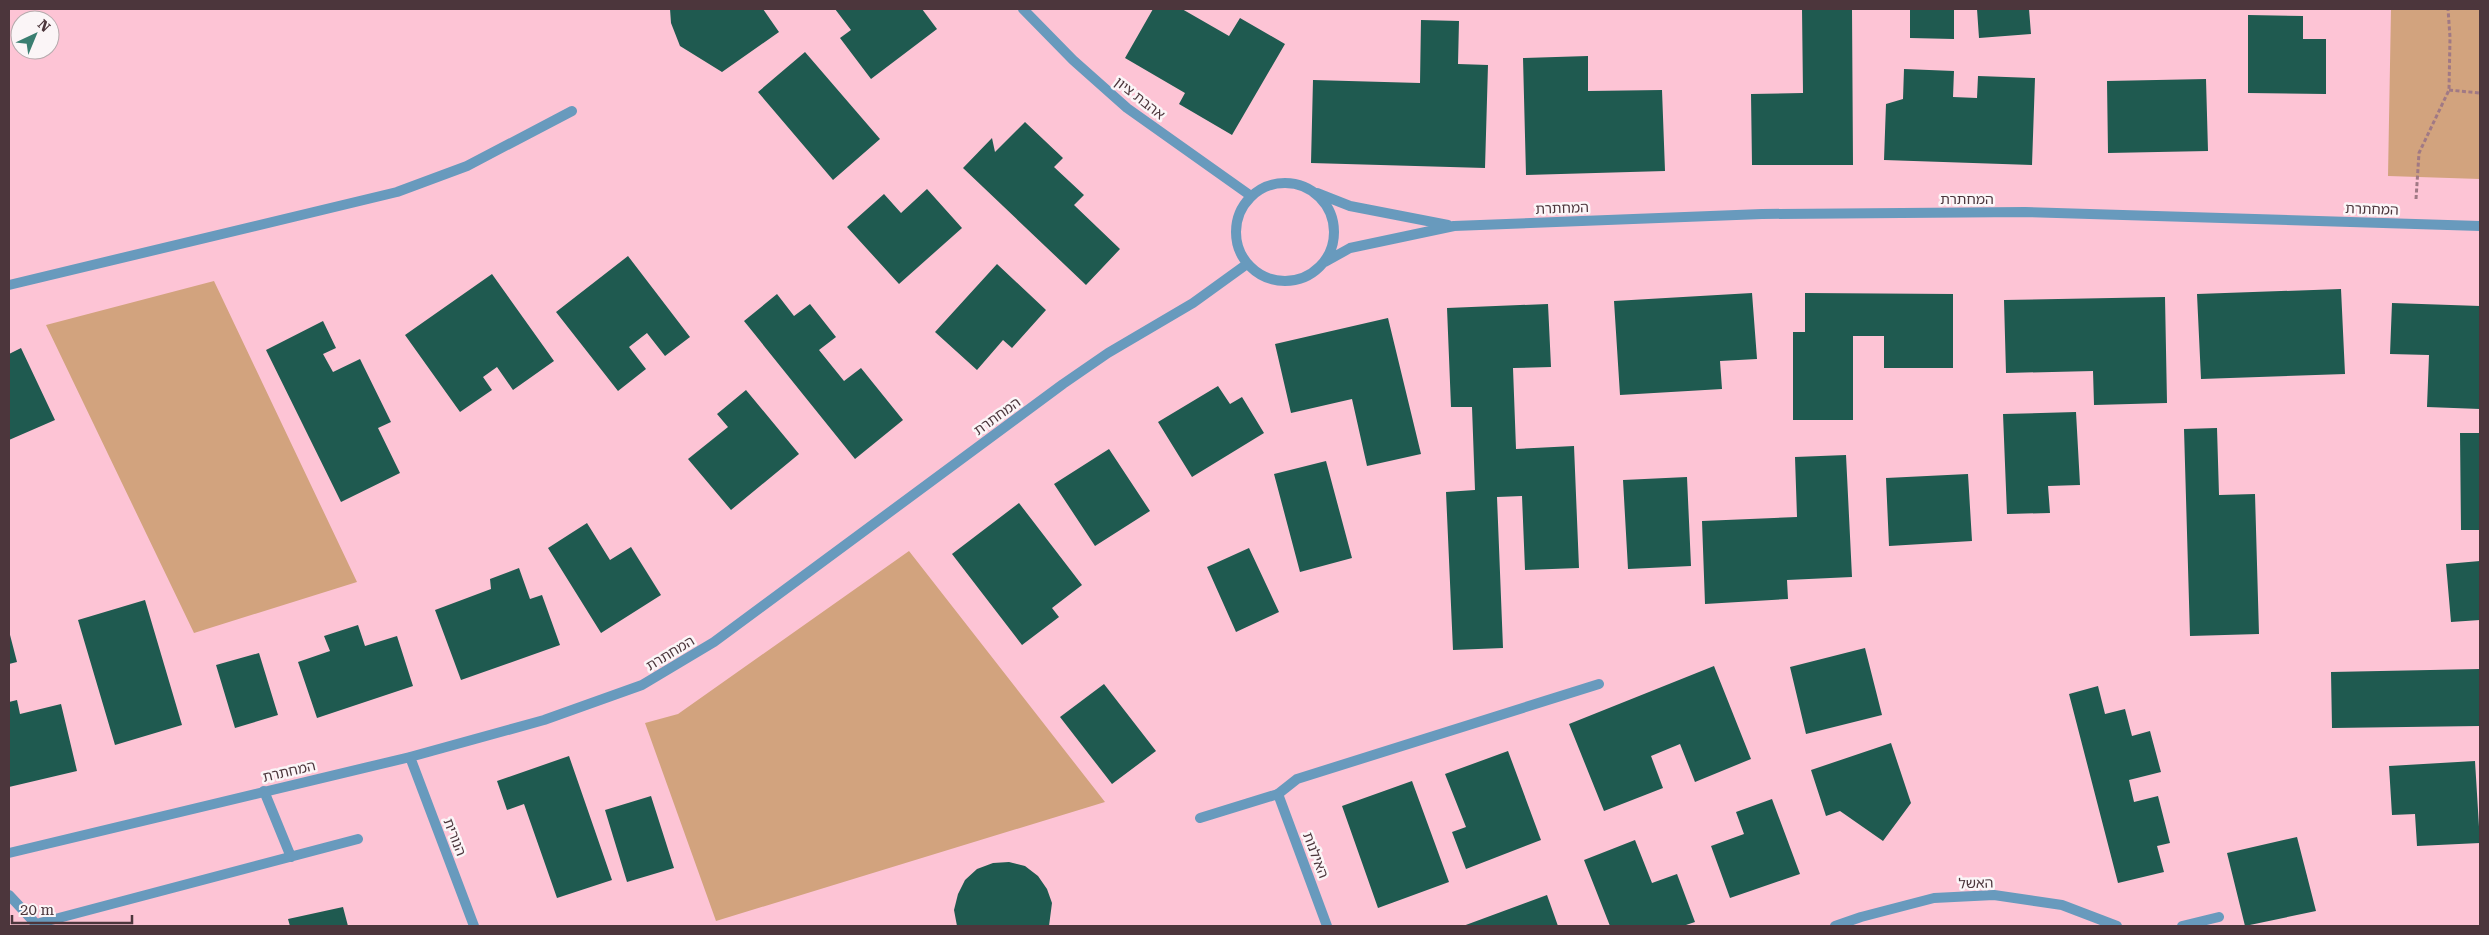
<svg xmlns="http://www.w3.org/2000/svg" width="2489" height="935" font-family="'Roboto Serif','Noto Sans Hebrew',serif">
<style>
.green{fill:#d2a37e}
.building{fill:#1f5a50}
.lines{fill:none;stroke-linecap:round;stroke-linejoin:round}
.path{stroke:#a07985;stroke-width:3;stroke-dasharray:4 2.5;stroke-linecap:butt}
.service{stroke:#689abd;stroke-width:10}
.minor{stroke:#689abd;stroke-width:10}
.labels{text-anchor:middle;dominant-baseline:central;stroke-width:5;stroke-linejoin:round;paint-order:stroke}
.street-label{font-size:14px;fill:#4c363c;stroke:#fbf5f7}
</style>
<rect width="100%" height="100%" fill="#fdc4d5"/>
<!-- green -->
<path class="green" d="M2391,9H2480V179L2388,176Z
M214,281L357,582L194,633L46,325Z
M909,551L1105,802L716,921L645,723L678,714Z"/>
<!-- building -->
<path class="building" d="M670,9H763L779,32L722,72L680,46L671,23Z
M835,9H922L937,29L871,79L840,38L851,30Z
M1153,9H1182L1229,36L1240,18L1285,44L1232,135L1179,104L1185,93L1125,58Z
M1802,9H1852L1853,165H1752L1751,94L1803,93Z
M1910,9H1954V39L1910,38Z
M1977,9H2029L2031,34L1979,38Z
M2248,15L2303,16V39H2326V94L2248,93Z
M1421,20L1459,21L1458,64L1488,65L1485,168L1311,163L1313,80L1420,83Z
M805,52L880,139L833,180L758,92Z
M1588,56V91L1662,90L1665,171L1526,175L1523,58Z
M1904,69L1954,71L1953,97L1977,98L1978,76L2035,78L2032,165L1884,160L1886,104L1903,99Z
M2206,79L2208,151L2108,153L2107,81Z
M1025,122L1063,158L1054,167L1084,195L1074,205L1120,249L1086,285L963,168L992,138L995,152Z
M927,189L962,228L899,284L847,227L884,194L901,213Z
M628,256L690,337L665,356L647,333L629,347L646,369L618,391L556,312Z
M997,264L1046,310L1012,348L1003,340L977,370L935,332Z
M492,274L554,361L513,390L497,367L483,377L492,390L460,412L405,335Z
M2341,289L2345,374L2201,379L2197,294Z
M1752,293L1757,359L1720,361L1722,389L1620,395L1614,301Z
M1805,293L1953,294V368H1884V336H1853V420H1793V332H1805Z
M777,294L794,316L810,304L836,337L819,350L844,381L861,368L903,420L855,459L744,321Z
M2165,297L2167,403L2094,405L2093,371L2006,373L2004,300Z
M2392,303L2480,306V409L2427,407L2429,355L2390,354Z
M1548,304L1551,367L1513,368L1516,449L1574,446L1579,568L1525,570L1522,496L1497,497L1503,648L1453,650L1446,492L1475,490L1472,407H1451L1447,308Z
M1388,318L1421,454L1367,466L1352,399L1291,413L1275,344Z
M323,321L336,348L323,354L333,372L360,359L391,422L378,428L400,473L341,502L266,350Z
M21,348L55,420L9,440V354Z
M1218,386L1230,404L1242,397L1264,433L1192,477L1158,422Z
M746,390L799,454L731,510L688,459L728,427L717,414Z
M2076,412L2080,485L2048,486L2050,513L2007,514L2003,414Z
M2217,428L2219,495L2255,494L2259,634L2190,636L2184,429Z
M2460,433H2480V530H2461Z
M1109,449L1150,511L1095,546L1054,484Z
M1846,455L1852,577L1787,580L1788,599L1705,604L1702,521L1797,517L1795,457Z
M1326,461L1352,558L1300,572L1274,474Z
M1968,474L1972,541L1889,546L1886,478Z
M1687,477L1691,566L1628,569L1623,480Z
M1019,503L1082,585L1052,608L1059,617L1022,645L952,554Z
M587,523L610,560L631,547L661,595L601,633L548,548Z
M1249,548L1279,612L1236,632L1207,567Z
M2480,561V620L2451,622L2446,564Z
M519,568L530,599L542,595L560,645L461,680L435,610L491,589L490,579Z
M145,600L182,725L115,745L78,620Z
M358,625L365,646L397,636L413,686L317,718L298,662L330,651L324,636Z
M9,631L17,662L9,664Z
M1865,648L1882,715L1806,734L1790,667Z
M259,653L278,715L235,728L216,665Z
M1714,666L1751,759L1695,782L1680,744L1651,756L1663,788L1604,811L1569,724Z
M2480,669V726L2332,728L2331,672Z
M1104,684L1156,751L1112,784L1060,717Z
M2098,686L2105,714L2125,709L2132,736L2150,731L2161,772L2129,780L2134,802L2158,796L2170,843L2157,846L2164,872L2118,883L2069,694Z
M17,700L20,714L61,704L77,771L9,787V702Z
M1891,743L1911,803L1883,841L1840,811L1826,816L1811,770Z
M1508,751L1541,840L1466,869L1452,832L1466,827L1445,774Z
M569,756L612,880L557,898L524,804L507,810L497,781Z
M2475,761L2480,843L2417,846L2415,814L2392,815L2389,766Z
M1412,781L1449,882L1378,908L1342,806Z
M651,796L674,868L627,882L605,810Z
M1772,799L1800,874L1730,898L1711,846L1744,834L1736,812Z
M2297,837L2316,911L2245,926L2227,853Z
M1635,840L1652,883L1677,874L1695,922L1683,926H1610L1584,860Z
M1009,862L1025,866L1038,876L1047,889L1052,903L1049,926H957L954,910L958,894L965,880L977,869L993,863Z
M1547,895L1558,926H1463Z
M343,907L348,926H290L288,919Z"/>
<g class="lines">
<!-- path -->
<path class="path" d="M2449,90L2480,93
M2416,199L2419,153L2449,90L2450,37L2448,9"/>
<!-- service -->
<path class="service" d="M264,791L291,857
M1278,794L1297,779L1599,684
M9,895L36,924L358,839"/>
<!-- minor -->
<path class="minor" d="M1023,9L1073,60L1127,108L1251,196
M1236 232a49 49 0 1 1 98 0a49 49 0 1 1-98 0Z
M1317,193L1350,206L1448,225
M1325,262L1350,248L1454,226L1762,214L2025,212L2480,226
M9,285L397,192L467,166L572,111
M410,757L474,926
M1200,818L1278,794L1327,926
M9,853L410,757L544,720L642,685L714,642L1063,384L1108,353L1193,303L1247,264
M1835,926L1861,917L1934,898L1994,895L2062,905L2117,926
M2182,926L2219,917"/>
</g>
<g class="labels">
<!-- street labels -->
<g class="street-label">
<text transform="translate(1140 98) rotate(38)">אהבת ציון</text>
<text x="1967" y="199">המחתרת</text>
<text transform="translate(1562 208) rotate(-2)">המחתרת</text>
<text transform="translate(2372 209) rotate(2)">המחתרת</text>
<text transform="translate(997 416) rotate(-36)">המחתרת</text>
<text transform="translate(670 653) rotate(-31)">המחתרת</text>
<text transform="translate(289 771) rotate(-13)">המחתרת</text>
<text transform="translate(455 837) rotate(69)">הנורית</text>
<text transform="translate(1316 855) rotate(69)">האילנות</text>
<text transform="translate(1976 883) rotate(-2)">האשל</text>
</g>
</g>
<!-- border -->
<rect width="2489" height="935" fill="none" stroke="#4c363c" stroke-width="20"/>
<!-- north arrow -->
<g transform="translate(35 35) rotate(44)"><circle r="24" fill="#fbf5f7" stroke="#b5a9ac"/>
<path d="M0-4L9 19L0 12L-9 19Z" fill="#3a7e71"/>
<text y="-8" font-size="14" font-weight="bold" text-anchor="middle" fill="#4c363c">N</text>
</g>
<!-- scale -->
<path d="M12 915v8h120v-8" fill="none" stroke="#4c363c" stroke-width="2.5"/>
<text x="20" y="915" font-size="15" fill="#4c363c" stroke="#fbf5f7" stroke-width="4" paint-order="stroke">20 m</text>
</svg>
